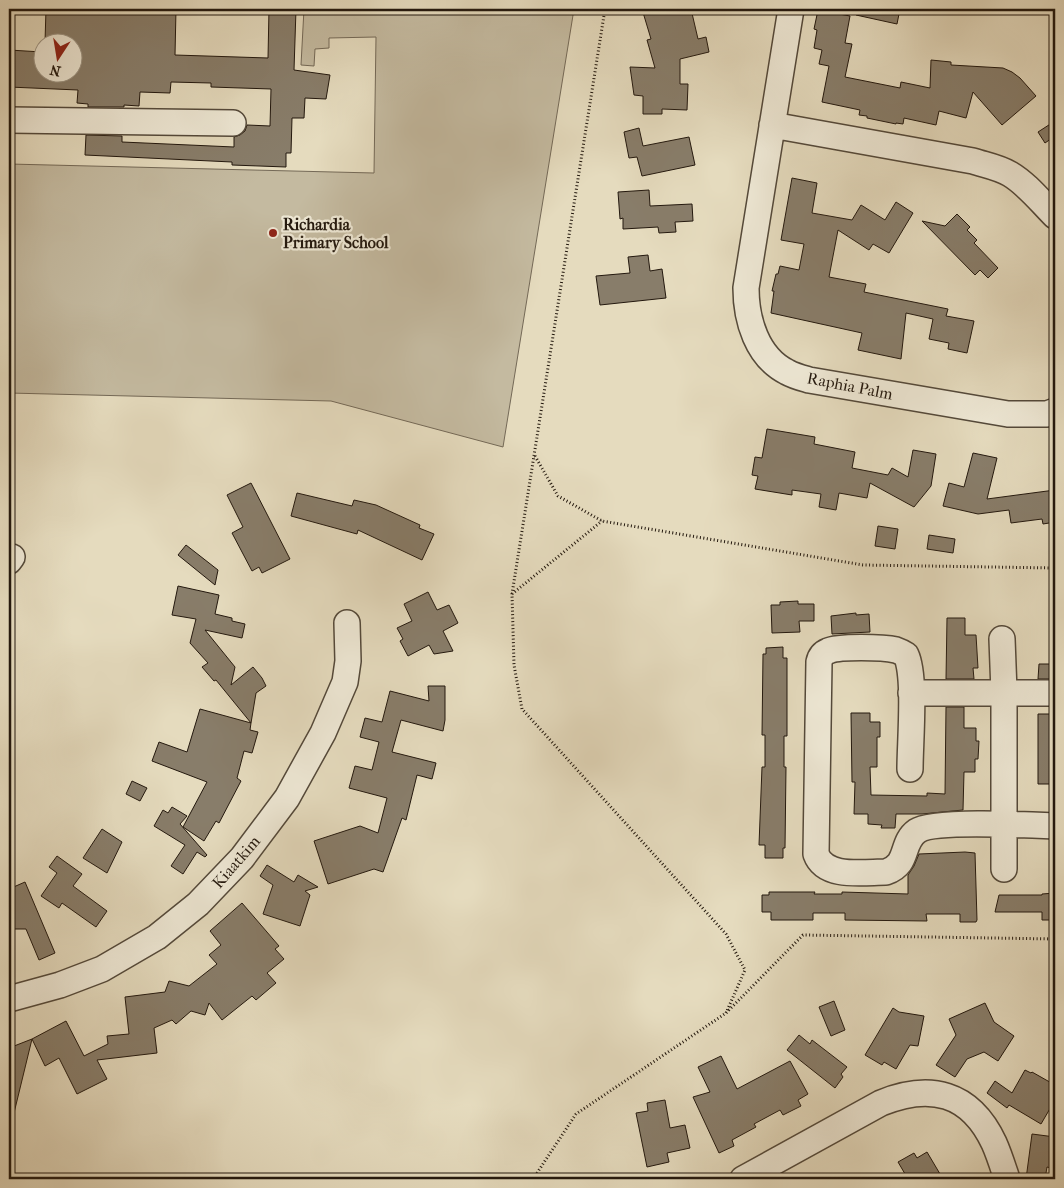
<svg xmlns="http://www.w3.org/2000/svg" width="1064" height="1188" font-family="'IM FELL French Canon',serif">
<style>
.green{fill:#c4baa0;stroke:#746957}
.building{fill:#887d6a;stroke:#23180e}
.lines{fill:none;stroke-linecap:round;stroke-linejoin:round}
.minor-casing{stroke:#54493a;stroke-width:28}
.path{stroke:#23180e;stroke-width:3;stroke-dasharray:1 2.5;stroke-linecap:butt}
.minor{stroke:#eee8d5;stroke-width:25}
.poi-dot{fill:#8f2418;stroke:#eee8d5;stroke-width:2}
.labels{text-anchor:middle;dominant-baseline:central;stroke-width:4.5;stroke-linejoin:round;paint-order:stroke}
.poi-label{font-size:16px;font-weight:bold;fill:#23180e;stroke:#eee8d5;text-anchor:start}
.street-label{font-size:16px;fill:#23180e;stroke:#eee8d5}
</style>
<rect width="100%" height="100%" fill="#e5dbbe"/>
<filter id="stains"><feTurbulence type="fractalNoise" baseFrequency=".004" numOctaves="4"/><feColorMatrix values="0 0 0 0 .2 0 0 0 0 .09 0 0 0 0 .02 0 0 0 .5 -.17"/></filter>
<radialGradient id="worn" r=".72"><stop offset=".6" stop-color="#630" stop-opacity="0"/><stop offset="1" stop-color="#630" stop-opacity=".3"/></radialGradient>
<!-- green -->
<path class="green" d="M304,9H574L503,447L331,401L9,393V164L374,173L376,37L329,38V48L315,49L314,66L301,65Z"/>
<!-- building -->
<path class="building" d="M46,9H176L175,55L268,58L269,9H296L294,70L330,75L326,99L305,98L304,118H292L291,153H286V167L232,165V162L85,155L86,135L122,136V142L234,147V137L240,135L245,131L247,125L270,126L271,89L211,87V83L171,82L170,93L140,92L139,106L124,105V107H88V104L77,103L78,90L9,87V50L42,52V72H72V42H45Z
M642,9H691L698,39L706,37L709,52L680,59V84H688L687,110L662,109V114H643V96L634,95L630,67L655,68L647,40L651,39Z
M856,9H900L897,24L856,15Z
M818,10L850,16L845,43L852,44L845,77L900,88L901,82L930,88L931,60L951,62V65L1003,68L1012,72L1020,78L1036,96L1002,125L973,92L966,118L939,111L936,125L904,118L903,124L896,123V124L867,118V116L859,115L860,110L822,102L829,66L819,64L822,50L814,48L817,30L814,29Z
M1055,121V136L1045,143L1038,132Z
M639,128L643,146L689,137L695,165L642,176L637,157L629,158L624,132Z
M792,178L817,183L812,213L852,220L861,205L885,220L896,202L913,213L889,253L873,244L869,250L838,230L829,277L866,284L864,292L948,309L946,316L974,321L967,353L948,349L949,343L929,339L933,319L906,313L901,359L858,350L862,333L771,313L774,291H772L776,274H778L780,266L799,270L804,244L781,240Z
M649,190L650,206L692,204L693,221L675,222L676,232L659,233L658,227L623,229V218L620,219L618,192Z
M957,214L970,227L967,230L977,240L974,243L998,268L988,278L980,270L975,275L922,221L945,226Z
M648,255L650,271L662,269L666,298L600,305L596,276L630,273L628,257Z
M767,429L815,437L814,444L855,452L852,468L888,475L892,468L908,477L913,450L936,454L931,486L914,507L870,483L867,498L839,493L836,510L819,507L821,494L792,490V495L755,489L758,476L752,475L755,457L762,458Z
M973,453L997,458L987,499L1055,490V522L1043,524L1042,519L1011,523L1009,510L978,514L943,506L949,483L964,487Z
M251,483L290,559L262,573L259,567L252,571L232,533L243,527L227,495Z
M297,493L352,506L354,500L376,505L420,525L419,528L434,534L422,560L358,530L357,534L291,516Z
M878,526L898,529L895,549L875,546Z
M929,535L955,539L953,553L927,549Z
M186,545L218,570L215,585L178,555Z
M178,586L219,595L215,614L232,618V621L245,624L242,638L205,630L235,667L231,685L253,667L262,678L266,686L256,693L251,723L216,680L214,681L202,667L208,663L190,643L196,619L172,615Z
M428,592L437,610L449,605L458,623L443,631L453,651L434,654L429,645L408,656L400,641L403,639L397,628L412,621L404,604Z
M798,601V604H814V621H799L800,632L772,633L771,605H780V602Z
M856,613V615L869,614L870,632L832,634L831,616Z
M947,618H965V635H976L978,668H973L974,679H946Z
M783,647V658H787V736H784V767H786L785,848H783V858H765V845H759L762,767H765V735H762L763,654H766V648Z
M1039,664H1055V679H1038Z
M428,686H445V720L443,731L401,720L392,752L436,763L432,779L417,775L406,820L402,818L383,872L374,869L328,884L314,841L360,826L378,833L387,798L349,788L355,766L372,770L379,742L360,737L365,718L382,722L390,691L429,701Z
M946,707H964V728H976V741H979L978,759H975V772H964L963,810L922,814H896L895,828H881L882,825L868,824V814H854L855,782H852L851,713H870V722H880V737H877V767H870L871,795L927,796V793L945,794Z
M200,709L251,723L250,730L258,732L252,753L244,751L237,778L241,781L219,823L216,821L204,841L183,827L207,782L152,761L159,742L187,752Z
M1038,714H1055V784H1038Z
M132,781L147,788L140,801L126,794Z
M172,807L187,816L180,824L207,855L205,857L197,852L183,874L171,866L185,845L154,826L163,810L168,813Z
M102,829L122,842L107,873L83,858Z
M965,852L975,853L977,920L976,922H960V914H926L927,921L845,920V913H813V920H771V912H762V895H769V892H815L814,894H842V892L908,894V875L914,866L919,854Z
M57,856L82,874L73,886L107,911L96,927L62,903L59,908L41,896L57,873L49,867Z
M267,865L294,882L298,875L318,887L305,891L310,895L300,926L263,914L273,885L260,876Z
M25,882L55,953L39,960L26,929H9V889Z
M1055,893V920H1042V912H995L999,895H1042V894Z
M242,903L279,946L275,949L284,959L267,973L276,983L256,1000L252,996L222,1020L209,1003L205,1015L191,1011L176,1024L172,1020L154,1028L157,1053L97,1060L107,1079L77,1094L59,1058L45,1066L32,1039L14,1113H9V1048L32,1039L66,1021L84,1056L108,1044L107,1036L129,1034L125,997L165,992L169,981L189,986L217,964L209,955L221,945L210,931Z
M834,1001L845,1030L831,1036L819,1007Z
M985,1003L994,1022L1014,1036L998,1061L984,1052L967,1059L955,1077L936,1065L956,1035L949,1019Z
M893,1008L899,1012L924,1016L918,1046L910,1045L896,1069L884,1062L882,1065L865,1055Z
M799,1035L810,1044L812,1040L847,1067L841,1074L843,1077L835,1088L787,1050Z
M721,1056L737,1089L790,1061L808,1094L798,1100L801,1106L783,1115L780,1110L754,1124L756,1127L732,1140L734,1146L719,1153L693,1097L710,1092L698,1067Z
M1025,1070L1031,1073L1032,1072L1055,1085V1100L1041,1124L1009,1105L1007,1108L987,1093L995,1081L1012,1093Z
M665,1100L670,1128L685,1125L690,1148L667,1153L669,1162L647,1167L636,1113L648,1111L647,1103Z
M1032,1134L1055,1137V1169L1047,1167L1045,1179H1026Z
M927,1152L943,1179H908L898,1162L914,1153L917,1158Z"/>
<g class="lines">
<!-- minor casing -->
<g class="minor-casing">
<path id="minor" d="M791,9L746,288C746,320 757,357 787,372C794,376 802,378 809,380L1008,414H1047L1055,411
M9,120L233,123
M772,125L973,161C985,165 998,167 1010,174C1027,184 1041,202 1055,216
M9,561L12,557
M1002,639L1004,692V869
M911,693H1055
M910,769C910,742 916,676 906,655C903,653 899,651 896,650C883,647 839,646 828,651C823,653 820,657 819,662L816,854C825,879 864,872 886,872C910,864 900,843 917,831C933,820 1031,825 1055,826
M9,999L60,985L102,969L157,937L198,904L242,858L287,798L323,733L345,682L348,661L347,623
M743,1179L881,1103C930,1083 970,1092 994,1143C999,1154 1003,1167 1007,1179"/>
</g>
<!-- path -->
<path class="path" d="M605,9L512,594L514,665L522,709L726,934L745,970L726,1013
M535,456L558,496L602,521L863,565L1055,568
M512,594L602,521
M533,1179L576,1114L726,1013L803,935L1055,939"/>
<!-- minor -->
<use href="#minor" class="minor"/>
</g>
<!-- markers -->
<circle class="poi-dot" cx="273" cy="233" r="5"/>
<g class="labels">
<!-- poi labels -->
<g class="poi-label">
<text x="283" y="224">Richardia<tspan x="283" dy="18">Primary School</tspan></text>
</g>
<!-- street labels -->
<g class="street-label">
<text transform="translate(850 386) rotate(11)">Raphia Palm</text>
<text transform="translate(236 862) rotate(-49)">Kiaatkim</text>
</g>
</g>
<!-- margin -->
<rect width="1064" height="1188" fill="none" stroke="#e5dbbe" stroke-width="30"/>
<rect x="10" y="10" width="1044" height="1168" fill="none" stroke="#23180e" stroke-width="2.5"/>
<rect x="15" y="15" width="1034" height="1158" fill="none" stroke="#23180e"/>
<!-- north arrow -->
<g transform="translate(58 58) rotate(192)"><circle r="24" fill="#eee8d5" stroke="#9d9585"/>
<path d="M0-4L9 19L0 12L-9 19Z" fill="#8f2418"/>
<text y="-8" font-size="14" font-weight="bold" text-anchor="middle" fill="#23180e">N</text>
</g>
<rect width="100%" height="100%" filter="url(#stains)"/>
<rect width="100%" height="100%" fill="url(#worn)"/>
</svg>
